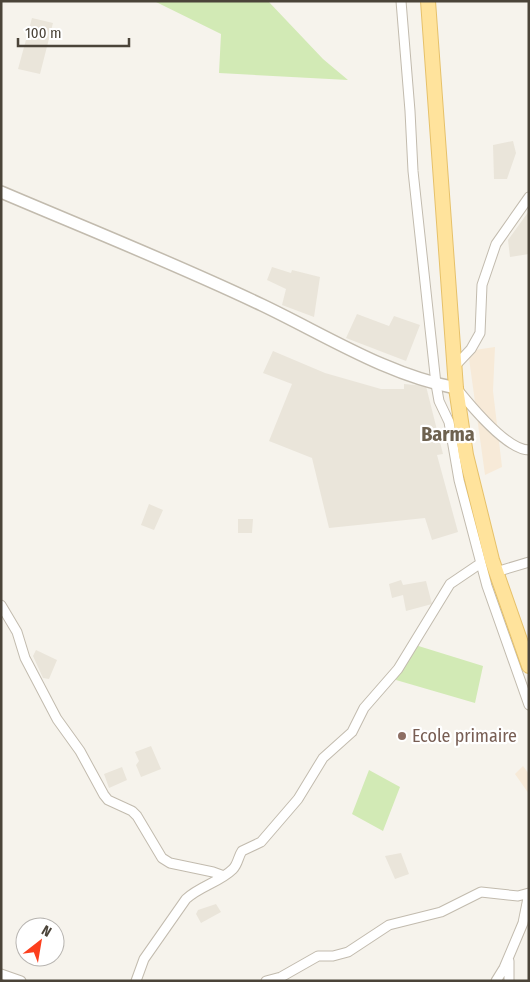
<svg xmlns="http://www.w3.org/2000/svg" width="530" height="982" font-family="'Fira Sans Condensed',sans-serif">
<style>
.residential{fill:#eae5da}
.commercial{fill:#f7ead8}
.green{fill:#d2eab5}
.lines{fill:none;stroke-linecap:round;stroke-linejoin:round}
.minor-casing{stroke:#c2bbae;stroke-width:11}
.tertiary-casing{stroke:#c2bbae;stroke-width:14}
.primary-casing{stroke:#e6c16a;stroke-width:16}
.minor{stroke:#fff;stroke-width:9}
.tertiary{stroke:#fff;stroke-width:11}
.primary{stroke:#ffe39c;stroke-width:14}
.education-dot{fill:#8d6e63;stroke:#fff;stroke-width:2}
.labels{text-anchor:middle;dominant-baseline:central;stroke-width:4.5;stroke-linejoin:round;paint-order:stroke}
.education-label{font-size:18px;fill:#785e54;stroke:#fff;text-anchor:start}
.quarter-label{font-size:20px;font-weight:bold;fill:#6e6250;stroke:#fff}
</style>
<rect width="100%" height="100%" fill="#f6f3ec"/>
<!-- residential -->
<path class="residential" d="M32,18L53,23L40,74L18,69Z
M513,141L516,153L507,179H494L493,145Z
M529,211V254L510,257L508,240Z
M272,267L291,273L292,270L320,277L314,317L282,305L286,289L267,280Z
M357,314L389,326L394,316L420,325L406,361L346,338Z
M273,351L325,373L381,389H404V384L426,386L443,454L437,455L458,532L432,540L425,518L329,528L312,458L269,441L292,384L263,373Z
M149,504L163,510L154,530L141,525Z
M238,519H253L252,533H238Z
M401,580L403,585L426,581L432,604L406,611L403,595L392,598L389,584Z
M36,650L57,660L49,679L43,678L33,656Z
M151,746L161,769L141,777L136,765L139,761L135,752Z
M122,767L127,780L109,788L104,774Z
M401,853L409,874L395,879L385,856Z
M216,904L221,912L201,923L196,914L198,910Z"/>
<!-- commercial -->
<path class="commercial" d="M495,347L493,391L502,467L485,475L468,351Z
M523,766L529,774V794L515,774Z"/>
<!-- green -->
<path class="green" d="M154,1H268L323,59L348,80L219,73L221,34Z
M412,644L483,666L475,703L396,680L398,669Z
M369,770L400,787L383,831L352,814Z"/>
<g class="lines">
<!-- minor casing -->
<g class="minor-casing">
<path id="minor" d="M401,1L410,111L413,171L436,384L439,401L449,422L459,480L487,586L529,705
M455,366L471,349L480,333L482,285L496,244L529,197
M458,390C471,406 507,450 529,450
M496,572L529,562
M1,605L17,632L25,658L57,719L80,751L104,795L108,800L132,811L137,816L162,858L170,863L213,872L224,876
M509,961V981
M1,974L21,981
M136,981L144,959L186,899C200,886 220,882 233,869C238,864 238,857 242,851L261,842L298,799L323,758L352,732L364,708L398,669L450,584L481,563
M266,981L281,977L318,956H333L348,952L389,925L441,912L481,892L518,896L529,893
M496,981L504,968L523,923L529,893"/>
</g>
<!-- tertiary casing -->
<g class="tertiary-casing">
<path id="tertiary" d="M1,192C88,229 176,264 262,305C325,335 387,375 456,388"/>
</g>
<!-- primary casing -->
<g class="primary-casing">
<path id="primary" d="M428,1L456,388L466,455L492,560L529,666"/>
</g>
<!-- minor -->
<use href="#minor" class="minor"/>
<!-- tertiary -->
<use href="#tertiary" class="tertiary"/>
<!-- primary -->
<use href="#primary" class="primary"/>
</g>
<!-- markers -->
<circle class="education-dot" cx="402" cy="736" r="5"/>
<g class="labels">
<!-- education labels -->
<g class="education-label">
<text x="412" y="736">Ecole primaire</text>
</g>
<!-- quarter labels -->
<g class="quarter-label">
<text x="448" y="434">Barma</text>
</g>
</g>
<!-- border -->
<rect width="530" height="982" fill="none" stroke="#4b4439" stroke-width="5"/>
<!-- north arrow -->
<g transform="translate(40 942) rotate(31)"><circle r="24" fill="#ffffff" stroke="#b7b4b0"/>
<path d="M0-4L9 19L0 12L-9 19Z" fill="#fc3f1d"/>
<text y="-8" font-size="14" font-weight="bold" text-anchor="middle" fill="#4b4439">N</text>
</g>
<!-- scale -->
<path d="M18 38v8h111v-8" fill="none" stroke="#4b4439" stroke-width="2.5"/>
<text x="25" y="38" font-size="15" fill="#4b4439" stroke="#ffffff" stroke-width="4" paint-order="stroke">100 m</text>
</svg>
